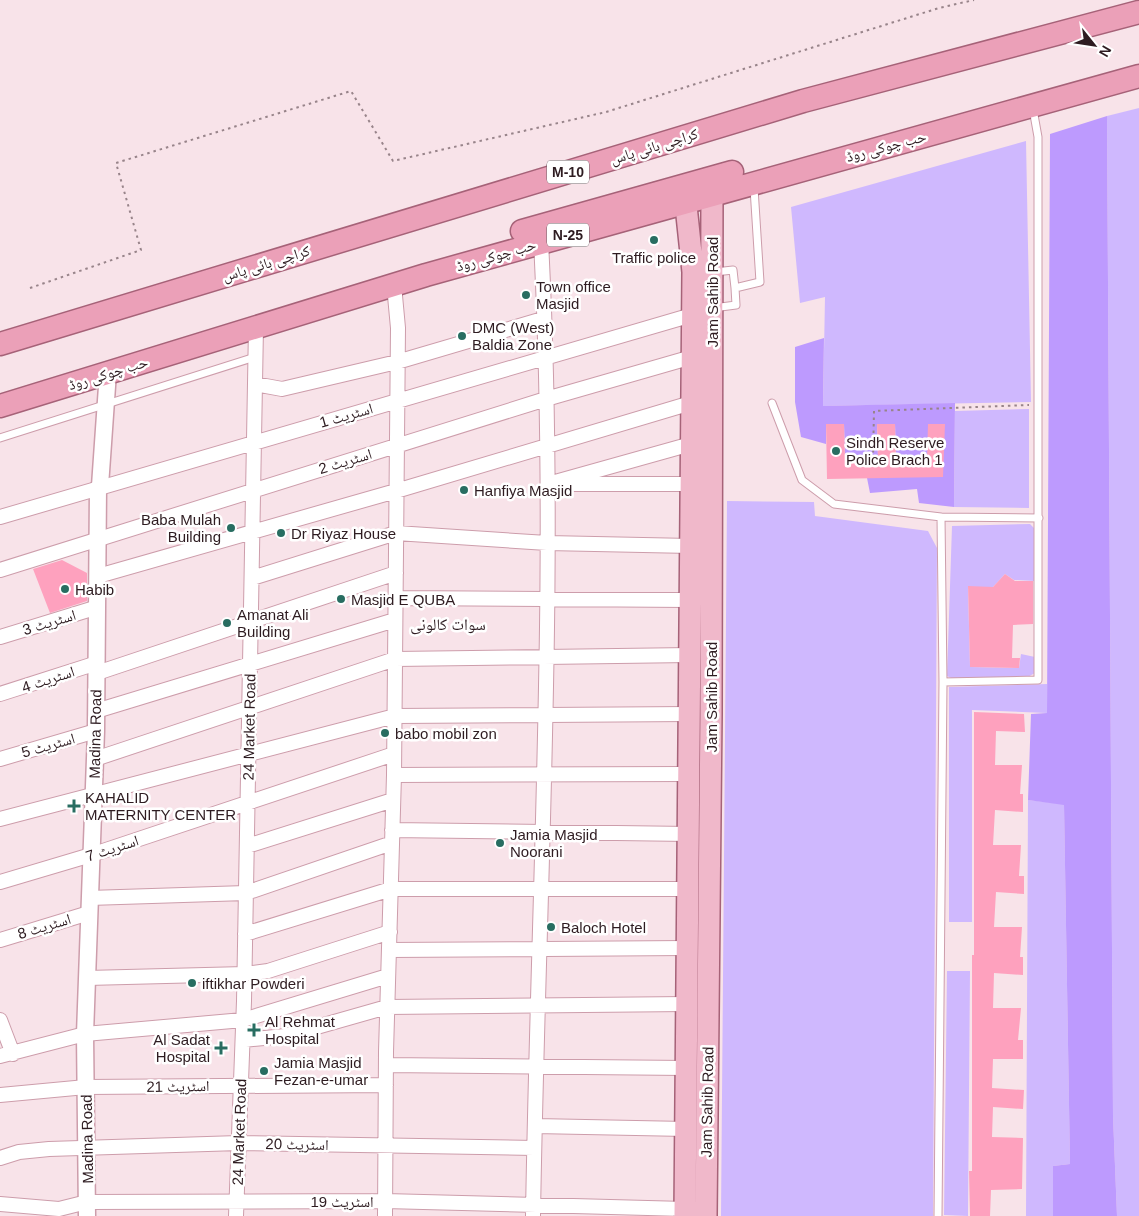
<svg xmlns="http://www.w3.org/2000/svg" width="1139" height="1216" font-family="Arial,'Noto Naskh Arabic',sans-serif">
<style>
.green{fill:#cfb8fe}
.forest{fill:#bd9afe}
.building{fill:#fea1be}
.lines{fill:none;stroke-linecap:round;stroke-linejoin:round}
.service-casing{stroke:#cd9dab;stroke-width:9}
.minor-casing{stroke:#cd9dab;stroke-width:16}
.tertiary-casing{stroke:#cd9dab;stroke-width:19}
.primary-casing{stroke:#a66278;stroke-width:24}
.trunk-casing{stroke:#a66278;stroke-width:25}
.path{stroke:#98848a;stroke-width:2;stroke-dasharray:2.5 4;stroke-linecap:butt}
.service{stroke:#fff;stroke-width:7}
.minor{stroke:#fff;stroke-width:14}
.tertiary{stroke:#fff;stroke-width:16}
.primary{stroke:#f0b8ca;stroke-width:21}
.trunk{stroke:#eba0b8;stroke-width:22}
.poi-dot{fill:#286d61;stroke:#fff;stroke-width:2}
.labels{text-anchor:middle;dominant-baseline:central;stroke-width:5;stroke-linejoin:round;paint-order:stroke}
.shield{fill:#fff;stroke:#6d6064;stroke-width:1}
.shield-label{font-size:14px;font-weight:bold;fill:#2e1c21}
.street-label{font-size:15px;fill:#2e1c21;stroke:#fff}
.poi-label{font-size:15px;fill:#2e1c21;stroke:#fff;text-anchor:start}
.neighbourhood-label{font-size:16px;fill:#2e1c21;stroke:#fff}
</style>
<rect width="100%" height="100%" fill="#f8e3e9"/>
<!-- green -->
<path class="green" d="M1139,108V1216H1117L1113,1116L1107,116Z
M1026,141L1031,402L823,406L825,297L800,303L791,207Z
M1029,409V508L954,507L955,411Z
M727,501L814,502L815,516L928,531L937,548L933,1216H721Z
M1030,524L1035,529V581L1014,580L1005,574L993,587H968L970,667L1019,668L1021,654L1035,657V673L1026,678H951L947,676L952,526Z
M1047,684V713L972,710V922H949V687Z
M1028,800L1064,804L1070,1164L1053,1166V1216H1026Z
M947,971H970L968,1216L944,1215Z"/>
<!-- forest -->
<path class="forest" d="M1107,116L1113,1116L1117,1216H1053V1166L1070,1164L1064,805L1028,800L1031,714L1047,713L1050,134Z
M824,338L823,406L955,403L954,507L919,503L917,489L870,493L867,478L927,459L896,458L895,424H877L878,459L845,458L844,424H826V444L801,437L795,402V347Z"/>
<!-- building -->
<path class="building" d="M826,424H844L845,458L878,459L877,424H895L896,458L927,459L928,424H945L943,477L827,479Z
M62,560L87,573V601L50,613L33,569Z
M1005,574L1015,581H1033V624L1013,625L1012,658H1020L1019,668L970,667L968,586L993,587Z
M974,712L1024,714L1025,732L996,731L995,765H1022L1020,794H1023V812L995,810L993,845H1021L1019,876H1024V894L996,892L994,927H1022L1020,957H1023V975L994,973L993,1008H1021L1018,1040H1023V1059H993L992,1088L1024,1090L1023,1109L993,1107L992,1137L1023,1138L1022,1189L991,1190L990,1216H970L969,1171H972V955H974Z"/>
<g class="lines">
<!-- service casing -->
<g class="service-casing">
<path id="service" d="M715,272L733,270L735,288L760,282L754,188
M713,308L736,305L735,288
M772,403L802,480L834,504L941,517
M0,438L255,357
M943,682L941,517L1039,518
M938,1216L943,682L1038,680V137L1033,109"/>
</g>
<!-- minor casing -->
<g class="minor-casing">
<path id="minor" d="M255,384L282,389L397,362L543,319
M691,484H548L691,444
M0,517L692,315
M0,570L546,399L692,357
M98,576L396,491L691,403
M252,578L396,533L547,543L691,546
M395,598L690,600
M0,637L98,607
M97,673L396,573
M0,694L97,663
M96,711L395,620
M0,759L96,731
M95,759L395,659L690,655
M394,775L689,774
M0,819L395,716L690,714
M392,830L689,834
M247,846L393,800
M0,882L91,855L394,754
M89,898L246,893L392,843
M245,934L391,889H688
M0,940L89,913
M389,950L687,948
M87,978L245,974L268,971L390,932
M0,1020L13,1054
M243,1040L285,1036L387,1007L687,1004
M0,1056L85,1034L243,1020L388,976
M386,1065L686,1068
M0,1095L86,1087L386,1085
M535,1126L686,1129
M0,1158L19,1152L49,1149L239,1143L534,1148
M0,1204L59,1209L87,1202L385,1201L685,1209
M236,1216L244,1001L256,327
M385,1216L386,1052L394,775L398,328L394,285
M533,1216C538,892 558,567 541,242"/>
</g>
<!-- tertiary casing -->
<g class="tertiary-casing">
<path id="tertiary" d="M87,1216L85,1034L96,731L98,488L100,486L108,372"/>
</g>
<!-- primary casing -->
<g class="primary-casing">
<path id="primary" d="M684,187L693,272L685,1216
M706,1216L711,714L712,178"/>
</g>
<!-- trunk casing -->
<g class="trunk-casing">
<path id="trunk" d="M522,231L732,172
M0,344L803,101L1139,12
M0,406L426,275L1139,76"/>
</g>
<!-- path -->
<path class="path" d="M30,288L141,250L116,163L351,91L393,161L606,112L939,8L974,0
M873,459L874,411L1029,405"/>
<!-- service -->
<use href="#service" class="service"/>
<!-- minor -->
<use href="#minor" class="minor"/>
<!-- tertiary -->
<use href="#tertiary" class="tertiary"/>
<!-- primary -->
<use href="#primary" class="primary"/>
<!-- trunk -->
<use href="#trunk" class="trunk"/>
</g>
<!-- markers -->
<g class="poi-dot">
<circle cx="654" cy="240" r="5"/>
<circle cx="526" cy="295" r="5"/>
<circle cx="462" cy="336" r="5"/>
<circle cx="836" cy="451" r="5"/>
<circle cx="464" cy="490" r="5"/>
<circle cx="231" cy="528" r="5"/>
<circle cx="281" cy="533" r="5"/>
<circle cx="65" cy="589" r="5"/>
<circle cx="341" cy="599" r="5"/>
<circle cx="227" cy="623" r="5"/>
<circle cx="385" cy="733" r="5"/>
<path d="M71.5 798.5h5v5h5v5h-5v5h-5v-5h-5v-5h5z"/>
<circle cx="500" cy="843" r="5"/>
<circle cx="551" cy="927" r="5"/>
<circle cx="192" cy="983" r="5"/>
<path d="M251.5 1022.5h5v5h5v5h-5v5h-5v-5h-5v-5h5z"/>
<path d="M218.5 1040.5h5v5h5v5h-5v5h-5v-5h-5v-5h5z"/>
<circle cx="264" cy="1071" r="5"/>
</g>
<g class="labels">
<!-- shield labels -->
<g class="shield">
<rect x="547" y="160.5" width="42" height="23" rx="4"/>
<rect x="547" y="223.5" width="42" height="23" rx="4"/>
</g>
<g class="shield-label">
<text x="568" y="172">M-10</text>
<text x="568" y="235">N-25</text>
</g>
<!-- street labels -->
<g class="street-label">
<text transform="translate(654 146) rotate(-17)">کراچی بائی پاس</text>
<text transform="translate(886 146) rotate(-15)">حب چوکی روڈ</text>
<text transform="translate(496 255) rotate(-16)">حب چوکی روڈ</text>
<text transform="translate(266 263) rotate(-17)">کراچی بائی پاس</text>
<text transform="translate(712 292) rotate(-90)">Jam Sahib Road</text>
<text transform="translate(108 373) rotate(-17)">حب چوکی روڈ</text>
<text transform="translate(346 415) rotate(-16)">اسٹریٹ 1</text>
<text transform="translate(345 461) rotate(-17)">اسٹریٹ 2</text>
<text transform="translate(49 622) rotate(-17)">اسٹریٹ 3</text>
<text transform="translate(48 679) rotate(-18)">اسٹریٹ 4</text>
<text transform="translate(711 697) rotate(-90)">Jam Sahib Road</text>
<text transform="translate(249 727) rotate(-89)">24 Market Road</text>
<text transform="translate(95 734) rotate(-89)">Madina Road</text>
<text transform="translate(48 745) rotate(-16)">اسٹریٹ 5</text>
<text transform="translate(112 848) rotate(-18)">اسٹریٹ 7</text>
<text transform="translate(44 926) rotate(-17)">اسٹریٹ 8</text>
<text transform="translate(178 1086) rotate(-1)">اسٹریٹ 21</text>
<text transform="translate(707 1102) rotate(-89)">Jam Sahib Road</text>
<text transform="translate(239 1132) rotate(-88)">24 Market Road</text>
<text transform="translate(87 1139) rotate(-91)">Madina Road</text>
<text transform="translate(297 1144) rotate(1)">اسٹریٹ 20</text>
<text x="342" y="1201">اسٹریٹ 19</text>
</g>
<!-- poi labels -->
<g class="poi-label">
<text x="654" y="257" text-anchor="middle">Traffic police</text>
<text x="536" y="286">Town office<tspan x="536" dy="17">Masjid</tspan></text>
<text x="472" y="327">DMC (West)<tspan x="472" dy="17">Baldia Zone</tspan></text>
<text x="846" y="442">Sindh Reserve<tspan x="846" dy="17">Police Brach 1</tspan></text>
<text x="474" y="490">Hanfiya Masjid</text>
<text x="221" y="519" text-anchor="end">Baba Mulah<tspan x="221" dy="17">Building</tspan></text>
<text x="291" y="533">Dr Riyaz House</text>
<text x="75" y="589">Habib</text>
<text x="351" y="599">Masjid E QUBA</text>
<text x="237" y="614">Amanat Ali<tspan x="237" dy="17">Building</tspan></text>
<text x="395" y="733">babo mobil zon</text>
<text x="85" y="797">KAHALID<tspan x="85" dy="17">MATERNITY CENTER</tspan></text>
<text x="510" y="834">Jamia Masjid<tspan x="510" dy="17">Noorani</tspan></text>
<text x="561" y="927">Baloch Hotel</text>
<text x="202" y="983">iftikhar Powderi</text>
<text x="265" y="1021">Al Rehmat<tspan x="265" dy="17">Hospital</tspan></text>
<text x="210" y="1039" text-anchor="end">Al Sadat<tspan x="210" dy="17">Hospital</tspan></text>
<text x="274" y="1062">Jamia Masjid<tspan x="274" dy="17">Fezan-e-umar</tspan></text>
</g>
<!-- neighbourhood labels -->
<g class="neighbourhood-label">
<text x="448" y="624">سوات کالونی</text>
</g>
</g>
<!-- north arrow -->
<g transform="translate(1094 45) rotate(120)" stroke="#ffffff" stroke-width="4" paint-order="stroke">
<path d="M0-4L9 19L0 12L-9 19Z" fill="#2e1c21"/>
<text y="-8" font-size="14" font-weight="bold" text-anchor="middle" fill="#2e1c21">N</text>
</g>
</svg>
